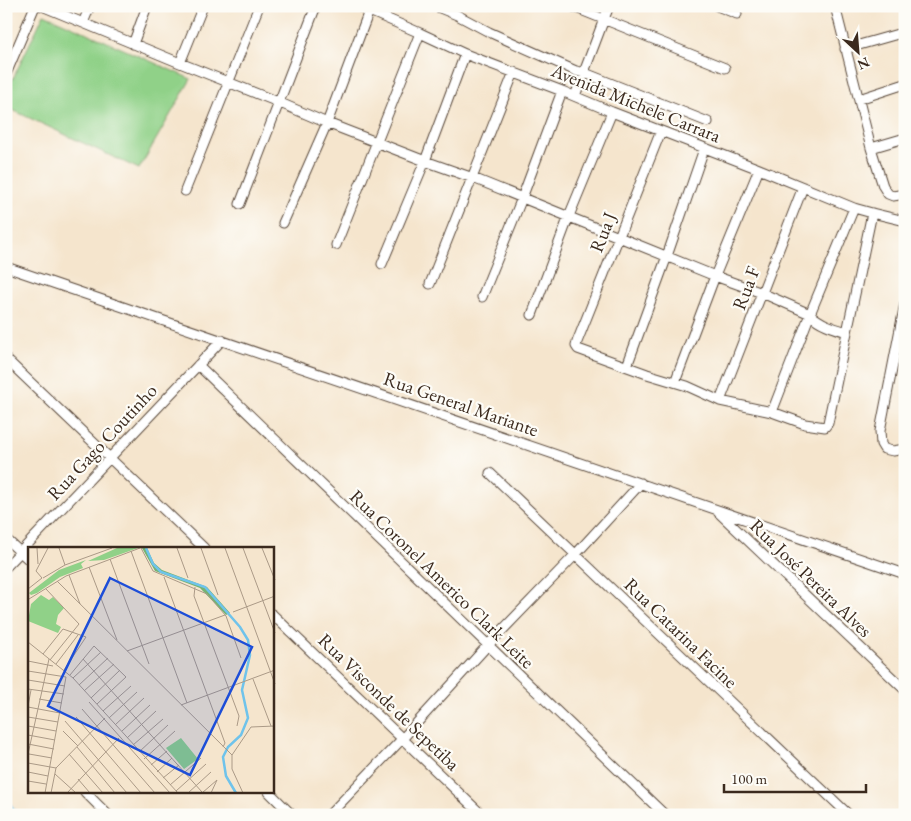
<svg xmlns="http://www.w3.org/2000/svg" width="911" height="821" font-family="'EB Garamond',serif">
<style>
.green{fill:#90d188;stroke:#667e53}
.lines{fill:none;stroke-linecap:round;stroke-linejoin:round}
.stream{stroke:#6fc3eb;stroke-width:3}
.minor-casing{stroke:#574638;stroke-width:11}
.minor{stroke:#fff;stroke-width:9}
.labels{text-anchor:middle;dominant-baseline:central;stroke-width:4.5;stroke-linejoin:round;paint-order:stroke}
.street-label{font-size:19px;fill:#3b2a1e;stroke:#fdfcf7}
.inset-river{fill:none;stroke:#6fc3eb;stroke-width:2.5}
.inset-road{fill:none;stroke:#ab9a87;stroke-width:1}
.view{fill:#1d4ed8;fill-opacity:0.15;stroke:#1d4ed8;stroke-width:2.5}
.inset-edge{fill:none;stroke:#3b2a1e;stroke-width:2.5}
</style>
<rect width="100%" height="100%" fill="#fdfcf7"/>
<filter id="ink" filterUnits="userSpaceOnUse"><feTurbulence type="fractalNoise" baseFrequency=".02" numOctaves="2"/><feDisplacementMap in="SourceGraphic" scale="10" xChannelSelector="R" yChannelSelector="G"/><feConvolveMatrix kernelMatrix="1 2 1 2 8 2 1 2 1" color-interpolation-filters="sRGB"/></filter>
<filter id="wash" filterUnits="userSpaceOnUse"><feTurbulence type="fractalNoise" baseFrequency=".0096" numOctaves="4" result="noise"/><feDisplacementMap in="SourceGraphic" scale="20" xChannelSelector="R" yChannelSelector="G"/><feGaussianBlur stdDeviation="1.12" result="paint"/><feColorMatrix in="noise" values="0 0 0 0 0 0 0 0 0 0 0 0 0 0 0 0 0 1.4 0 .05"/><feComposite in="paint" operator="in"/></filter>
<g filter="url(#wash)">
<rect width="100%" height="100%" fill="#f5e5cd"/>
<!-- green -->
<path class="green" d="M44,14L191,79L139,169L6,107V93Z"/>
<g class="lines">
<!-- stream -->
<path class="stream" d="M6,799L17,815"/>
</g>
</g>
<g filter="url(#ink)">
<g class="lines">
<!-- minor casing -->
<g class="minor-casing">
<path id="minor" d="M42,6L180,63L278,102L327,123L425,161L473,178L715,276L762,293L810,314C820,324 834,328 847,332
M358,6L420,33L465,54L562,91L612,112L759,169L854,208L872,213L905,221
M435,6L457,15L489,32L576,71L585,73L708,122
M571,6L725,68
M717,6L737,14
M835,6L871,148L883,186L888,194L893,196L905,194
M83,23L90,6
M133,44L147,6
M845,49L905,32
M180,63L203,6
M6,74L35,6
M575,96L609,6
M859,99L905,84
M661,131L577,342L576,346L578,349L647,374L687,386L720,401L772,412L805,424L825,427L828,423L872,213
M871,148L905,138
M185,191L259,6
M240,204L316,6
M283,223L327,123L369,11
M336,245L420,33
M382,264L425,161L465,54
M6,267L905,574
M430,284L514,72
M482,297L522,198L562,91
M905,303L880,431L881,444L884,449L893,451L905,449
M532,315L569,216L612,112
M6,359L204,548
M198,365L488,645L665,815
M627,366L667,256L704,149
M675,382L715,276L759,169
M720,401L803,187
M772,412L810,314L854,208
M490,473L849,815
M718,512L905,690
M6,539L29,560
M6,567L222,340
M272,614L482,815
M85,792L108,815
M269,792L292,815
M329,815L403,738L488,645L575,555L641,483"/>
</g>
<!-- minor -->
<use href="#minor" class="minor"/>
</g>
</g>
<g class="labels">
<!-- street labels -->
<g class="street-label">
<text transform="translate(636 103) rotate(22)">Avenida Michele Carrara</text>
<text transform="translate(603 232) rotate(-68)">Rua J</text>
<text transform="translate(746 288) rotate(-69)">Rua F</text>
<text transform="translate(461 404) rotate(19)">Rua General Mariante</text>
<text transform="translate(102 442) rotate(-47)">Rua Gago Coutinho</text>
<text transform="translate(811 578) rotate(44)">Rua José Pereira Alves</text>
<text transform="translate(442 579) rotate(44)">Rua Coronel Americo Clark Leite</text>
<text transform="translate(681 633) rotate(44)">Rua Catarina Facine</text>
<text transform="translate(389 702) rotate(44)">Rua Visconde de Sepetiba</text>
</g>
</g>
<!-- overview -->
<g transform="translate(28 547)">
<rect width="246" height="246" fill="#f5e5cd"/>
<path d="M89,1H110L76,13L60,14ZM58,13L53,17L55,21L32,30L9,46L3,48L1,46L31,23ZM13,48L21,53L25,50L36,61L30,68L28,77L33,80L30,86L0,74L3,57ZM153,191L170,212L156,222L138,201Z" fill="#90d188"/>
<path d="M114,1H119L126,16L134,23L179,40L202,66L198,68L172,41L127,24Z" fill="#74b374"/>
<path class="inset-river" d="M118,1L125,17L133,25L177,40L212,80L220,93L222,108L214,143L220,171L213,188L200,200L195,210L198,229L208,246"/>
<path class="inset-road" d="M9,1L10,17M31,1L37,18M113,1L125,24L179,47L198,69L213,111M149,1L160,31M173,1L190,48M197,1L247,137M215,1L247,86M234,1L247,33M103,4L159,156M82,12L121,117M61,20L89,93M41,28L52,57M136,30L197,196L195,200M15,31L37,18L84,1M29,34L204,208M167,40L166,49L211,169L209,179M0,42L14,31L8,24L20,1M18,42L51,77L22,113M1,52L38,29L112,1M205,65L247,49M0,95L45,131L150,246M99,104L197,68M15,107L35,82L58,90L36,123M55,112L174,245M0,114L25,119M28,117L50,88M0,124L38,130L17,246M42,128L66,99L98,130L69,157M45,131L73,105M225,132L243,179M0,133L37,139M51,138L80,111M0,142L36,147M56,144L86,117M63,151L92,123M11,152L34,156M61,155L142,246M153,158L247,123M0,159L3,143M0,160L32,166M54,162L127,246M75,164L103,139M0,170L30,175M48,170L113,246M81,171L109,145M37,174L99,246M87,178L116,151M0,179L28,184M35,184L50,199M94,184L122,158M0,188L27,193M99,191L128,164M0,197L26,202M105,198L135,172M49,200L87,246M111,205L140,178M0,207L21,112M1,207L24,211M41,207L75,246M116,212L147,184M0,216L28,221L77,171M123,218L139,204M0,225L20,229M129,225L144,211M27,227L48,246M135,231L151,218M50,232L62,246M0,234L18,237M142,238L173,211M148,244L178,217M23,246L28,221M39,246L91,191M160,246L183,225M174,246L189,233L183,246M215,246L204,222V208L223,180L247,179"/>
<path class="view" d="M82,31L224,100L162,228L20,159Z"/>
<rect width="246" height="246" class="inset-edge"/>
</g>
<!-- margin -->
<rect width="911" height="821" fill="none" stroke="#fdfcf7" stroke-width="25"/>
<!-- north arrow -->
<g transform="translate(858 52) rotate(154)" stroke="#fdfcf7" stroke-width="4" paint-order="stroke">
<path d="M0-4L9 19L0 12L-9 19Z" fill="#3b2a1e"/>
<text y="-8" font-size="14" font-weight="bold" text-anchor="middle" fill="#3b2a1e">N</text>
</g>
<!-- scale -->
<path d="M724 784v8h142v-8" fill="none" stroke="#3b2a1e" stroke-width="2.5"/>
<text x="731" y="784" font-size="15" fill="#3b2a1e" stroke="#fdfcf7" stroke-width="4" paint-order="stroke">100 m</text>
</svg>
